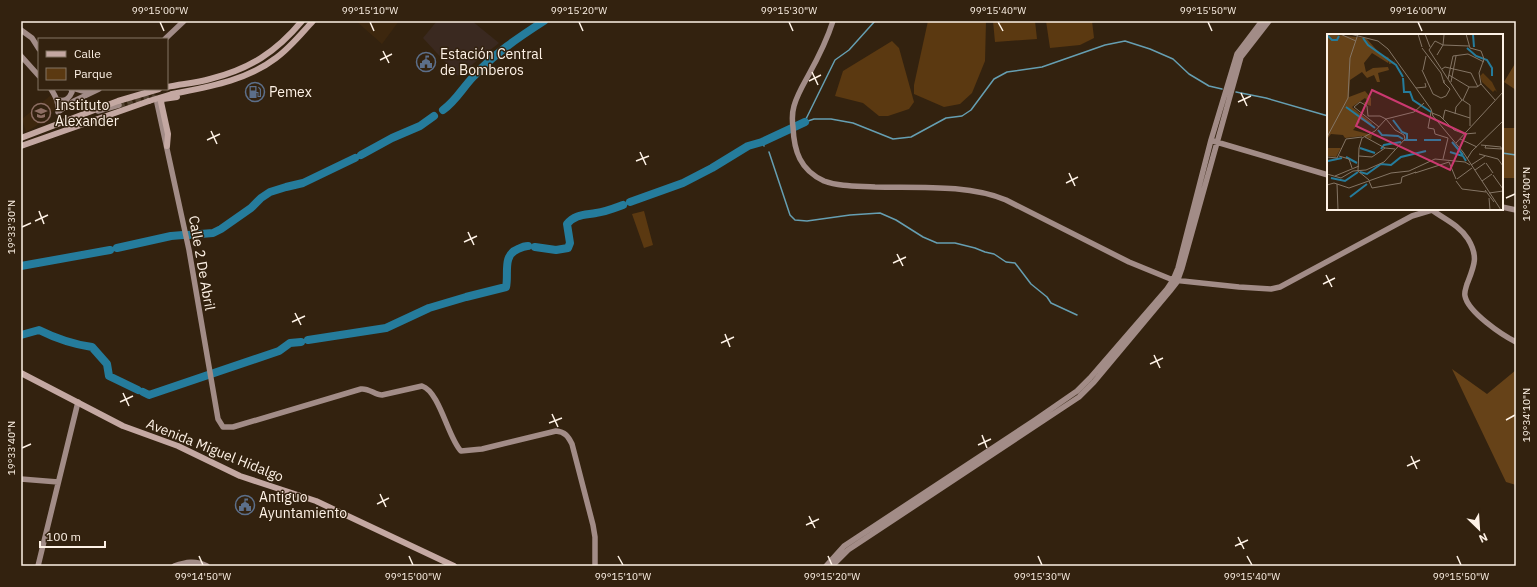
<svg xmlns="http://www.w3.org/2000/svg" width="1537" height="587" font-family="'IBM Plex Sans',sans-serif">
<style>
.commercial{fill:#3a2920}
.built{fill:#3d270e}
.green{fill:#5b3911}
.forest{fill:#664218}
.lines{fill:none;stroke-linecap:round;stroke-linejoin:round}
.stream{stroke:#669fb2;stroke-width:1.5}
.river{stroke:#257c9c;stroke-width:8}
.secondary-tunnel{stroke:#51412f;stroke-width:5.5;stroke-dasharray:5.5 3;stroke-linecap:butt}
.secondary{stroke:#a28c87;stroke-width:5.5}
.primary{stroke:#c4a8a2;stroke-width:6}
.primary-bridge{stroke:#c4a8a2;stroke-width:6}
.ticks{fill:none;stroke:#fef2e6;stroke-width:1.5}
.labels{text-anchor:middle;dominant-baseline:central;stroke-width:3;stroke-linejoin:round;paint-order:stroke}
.poi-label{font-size:14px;fill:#fef2e6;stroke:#33220f;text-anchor:start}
.street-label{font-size:14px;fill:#fef2e6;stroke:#33220f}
.inset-river{fill:none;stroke:#257c9c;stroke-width:2}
.inset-road{fill:none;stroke:#847565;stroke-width:1}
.view{fill:#cb3970;fill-opacity:0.15;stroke:#cb3970;stroke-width:2}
.inset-edge{fill:none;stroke:#fef2e6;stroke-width:2}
.neatline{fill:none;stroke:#fef2e6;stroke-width:1.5}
.ticks-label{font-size:10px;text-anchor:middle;fill:#fef2e6}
</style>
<rect width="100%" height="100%" fill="#33220f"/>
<!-- commercial -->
<path class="commercial" d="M437,21H472L499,43L458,76L423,38Z"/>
<!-- built -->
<path class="built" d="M356,21H399L382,44Z
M51,95L55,102V110L36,126L26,132L22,119Z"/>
<!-- green -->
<path class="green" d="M928,21H986L985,61L972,93L960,104L944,107L914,94V85Z
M993,21H1035L1037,39L995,42Z
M1046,21H1092L1094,38L1080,45L1050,48Z
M892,41L899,48L914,102L909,109L888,116H879L863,103L835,96L843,71Z
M644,211L653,245L644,248L632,214Z"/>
<!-- forest -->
<path class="forest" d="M1516,62V90L1504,82Z
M1502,128H1516V178H1502Z
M1452,369L1487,394L1516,370V485L1506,482Z"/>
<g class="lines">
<!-- stream -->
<path class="stream" d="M1236,92L1266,98L1328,116
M805,121L835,60L849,50L875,21
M805,122L814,119H831L853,123L893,139L911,137L946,118L962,116L971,110L994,79L1007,72L1042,67L1105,45L1125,41L1150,49L1173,59L1189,74L1209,86L1222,89
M762,142L764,146
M769,152L790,215L795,220L807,221L850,215L880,213L896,220L923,237L937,243H955L975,248L985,252L994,254L1006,262L1015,263L1031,284L1047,297L1051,303L1077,315
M1502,153L1516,155"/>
<!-- river -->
<path class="river" d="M443,110C456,101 463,87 474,76C494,54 519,37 544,21
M361,155L392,138L420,126L434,116
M630,202L683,183L712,168L748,146L762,142L805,122
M188,235L213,233L221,229L251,208L261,198L270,192L286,187L303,183L355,158
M535,247L556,250L568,248L570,243L567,224C575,214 585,215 596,213C605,212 615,208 623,205
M117,248L171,236L183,235
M21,266L110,250
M21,335L39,330C57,339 71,344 92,347L107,364L109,376L138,390
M308,340L386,328L429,308L466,297L506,287C509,274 502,255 518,249C522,247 524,246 528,246
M143,392L149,395L279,351L290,343L301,342"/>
<!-- secondary-tunnel -->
<path class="secondary-tunnel" d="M119,105L151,96L155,98L157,102"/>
<!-- secondary -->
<path class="secondary" d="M833,21C827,40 818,58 808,76C803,85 797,95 794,106C792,113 792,120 793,127C794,151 800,170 824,181C840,187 858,186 875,187C916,188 968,184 1006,200L1129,262L1173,280L1239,287L1271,289L1280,287L1412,216L1432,210C1444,219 1459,225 1468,239C1479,257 1474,266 1467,284C1466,288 1464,292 1465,296C1468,312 1502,335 1516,342
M21,30L32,38L39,49
M165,39L184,21
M21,56L39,76
M51,89C56,97 59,103 58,112
M76,89L87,92H92
M58,100C65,102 69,99 72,92L71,89
M157,103L189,250L218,419L223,427H233L361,389C369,388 375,395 382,395L422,386C440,392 448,438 461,451L482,449L556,431C565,432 568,436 572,444L593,525L595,537V566
M98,111L119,105
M58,112L74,101L99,89
M1213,141L1328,175
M1502,207L1516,210
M21,479L58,482
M38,566L78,402
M174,566C186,562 195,560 207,566
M826,566L844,546L1035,420L1077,391L1090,378L1167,289L1173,280L1178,268L1211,140L1237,54L1262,21
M832,566L848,550L1079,397L1094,382L1170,291L1177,282L1182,268L1239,64L1241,57L1269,21"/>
<!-- primary -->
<path class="primary" d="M167,87C181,84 196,83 210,79C250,69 276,52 302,21
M172,94C207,87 246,81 276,58C290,48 301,34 313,21
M21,138L118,101L159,89
M21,146L149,101
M167,146L168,134L161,102L163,99L177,97
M21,373L123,426L178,446L240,476L316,501L454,566"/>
<!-- primary-bridge -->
<path class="primary-bridge" d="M149,101L172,94"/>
</g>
<!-- ticks -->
<path class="ticks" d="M160,22L164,31M370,22L374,31M579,22L583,31M789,22L793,31M998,22L1003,31M1208,22L1212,31M1418,22L1422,31M383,51L389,63M380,60L392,54M812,72L818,85M809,81L821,75M1241,93L1247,106M1238,102L1251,96M211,131L217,144M207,140L220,134M640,152L646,165M636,161L649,156M1069,173L1075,186M1066,183L1078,177M1506,198L1515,194M39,211L44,224M35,221L48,215M22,227L31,223M468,232L474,245M464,242L477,236M897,254L903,266M893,263L906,257M1326,275L1332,287M1323,284L1335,278M295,313L301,325M292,322L305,316M725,334L730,347M721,343L734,337M1154,355L1160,368M1150,364L1163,358M123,393L129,406M120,402L133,396M552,414L558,427M1506,420L1515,415M549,423L562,418M982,435L987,448M978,445L991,439M22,448L31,444M1411,456L1417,469M1407,466L1420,460M380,494L386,507M377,504L389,498M809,516L815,528M806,525L819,519M1238,537L1244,549M1235,546L1248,540M199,556L203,565M409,556L413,565M618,556L623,565M828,556L832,565M1038,556L1042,565M1247,556L1252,565M1457,556L1461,565"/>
<!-- icons -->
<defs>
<g id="civic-ring" transform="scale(1)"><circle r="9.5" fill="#33220f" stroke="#5c6f8a" stroke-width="1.5"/><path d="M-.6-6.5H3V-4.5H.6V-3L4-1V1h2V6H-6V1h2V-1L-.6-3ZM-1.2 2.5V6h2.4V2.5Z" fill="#5c6f8a"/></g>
<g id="fuel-ring" transform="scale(1)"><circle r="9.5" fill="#33220f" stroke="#5c6f8a" stroke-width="1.5"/><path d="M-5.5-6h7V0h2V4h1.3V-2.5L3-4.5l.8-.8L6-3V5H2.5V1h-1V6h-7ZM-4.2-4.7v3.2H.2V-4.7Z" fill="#5c6f8a"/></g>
<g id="school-ring" transform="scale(1)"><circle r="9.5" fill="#33220f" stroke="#8d6e63" stroke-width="1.5"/><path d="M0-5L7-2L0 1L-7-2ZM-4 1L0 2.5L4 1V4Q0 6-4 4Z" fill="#8d6e63"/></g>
</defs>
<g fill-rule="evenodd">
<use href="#civic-ring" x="426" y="62"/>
<use href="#fuel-ring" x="255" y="92"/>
<use href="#school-ring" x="41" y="113"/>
<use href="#civic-ring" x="245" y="505"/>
</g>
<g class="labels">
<!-- poi labels -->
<g class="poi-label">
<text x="440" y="54">Estación Central<tspan x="440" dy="16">de Bomberos</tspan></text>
<text x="269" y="92">Pemex</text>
<text x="55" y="105">Instituto<tspan x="55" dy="16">Alexander</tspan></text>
<text x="259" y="497">Antiguo<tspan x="259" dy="16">Ayuntamiento</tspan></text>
</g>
<!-- street labels -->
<g class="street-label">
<text transform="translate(202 263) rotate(80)">Calle 2 De Abril</text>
<text transform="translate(215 450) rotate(22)">Avenida Miguel Hidalgo</text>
</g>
</g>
<!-- overview -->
<g transform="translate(1327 34)">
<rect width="176" height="176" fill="#33220f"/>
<path d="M156,39L165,48L170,58L168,56L166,58L155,48L153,42Z" fill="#5b3911"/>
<path d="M0,0L39,4L55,22L61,23L65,29L68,27L67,29L62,30V27L61,29L45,19L37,29L39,38L46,34L61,33L62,36L51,39L53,48H50L47,41L40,44L35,38L23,46L22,63L38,57L44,64V72L36,69L41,67L38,64L25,73L45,89L44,91L31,84L33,88L26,96L45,101L44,105L36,102L18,104L16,101L4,100L0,105ZM0,114H14L9,123L0,122Z" fill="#664218"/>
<path class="inset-river" d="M146,0L147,13M0,1L5,6H10L12,2M36,4L41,11L69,31L76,43M140,14L149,22L160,26L165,34V42M76,44L77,58H83L86,66L104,78M19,73L48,94M66,86L75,98L80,100V105M51,96L55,101L71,102L76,105M77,106H90M97,106H114M125,108L136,121M33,114L48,119M54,115L57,111L74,108M123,118L136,122L139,127M19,123L30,129M1,127L15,124M33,138L40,140L54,130L64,131L74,123L99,117M4,144L18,147L31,138M23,163L40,150"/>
<path class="inset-road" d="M13,0L29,7M23,0L51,7L61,15L104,75L106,82L136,118L174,176M91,0L95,13M98,0L103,13M139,0L143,14L154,17L157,25L152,39L154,50M95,14L114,39L117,49V46M102,16L134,65L143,71V92M102,16L108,7L116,11L142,12M110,21L116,11L117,1M115,35L118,33L144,39L151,53M95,36L106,60L114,64L119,62L123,55L117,49M96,36L99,22M122,41L142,53H150L154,50M121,45L126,22L141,20L157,28M124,48L129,22M154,50L168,66M89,54L99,53L98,49M136,66L142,53M104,78L101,94L107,95L108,100L121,104L116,125M105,79L113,82L127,96L138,100L149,99M128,80L129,73L135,66M116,85L118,76L143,84M0,103L21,64L23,24L31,0M38,103L58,114L68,115M19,105L35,103M133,105L150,113M129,109L176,58M154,111L174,113V115M159,111L158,114L175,115M152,120L171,125L176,132M12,122L22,125L25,134M32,122L45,123L58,114M0,123L10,124L19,105M140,125L145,117L176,87M159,129L166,139M144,131L158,122M148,136L158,129M88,139L122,128L129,145M0,140L14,144L26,137L39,136L57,128L78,105L77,101L68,96L59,85L53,82H41L40,72L33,68L27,73L52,93M166,141L176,155M8,142L32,132M130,145L145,134M42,146L31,137L32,114L35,104L48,97L59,85L87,78L97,69M42,147L45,154L74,149L75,143L89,138M129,147L135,155L159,158M155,147L165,140M10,150L11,176M0,151L7,149L22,154L64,139L82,137L108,125L138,128L143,131M158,156L167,168M162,159L176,157M162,164L163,176"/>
<path class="view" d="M45,56L139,100L123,136L29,92Z"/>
<rect width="176" height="176" class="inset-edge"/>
</g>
<!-- border -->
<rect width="1537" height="587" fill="none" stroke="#33220f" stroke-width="44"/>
<!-- legend -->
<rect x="38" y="38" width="130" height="52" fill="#33220f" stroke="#847565"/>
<rect x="46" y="51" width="20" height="6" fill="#c4a8a2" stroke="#847565"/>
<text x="74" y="58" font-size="12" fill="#fef2e6">Calle</text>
<rect x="46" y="68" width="20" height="12" fill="#5b3911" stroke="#847565"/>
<text x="74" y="78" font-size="12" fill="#fef2e6">Parque</text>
<!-- north arrow -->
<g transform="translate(1479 529) rotate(155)" stroke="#33220f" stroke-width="3" paint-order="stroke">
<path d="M0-3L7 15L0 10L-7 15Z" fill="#fef2e6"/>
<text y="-6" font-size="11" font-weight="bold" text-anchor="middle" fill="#fef2e6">N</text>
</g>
<!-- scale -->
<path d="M40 541v6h65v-6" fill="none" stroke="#fef2e6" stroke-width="2"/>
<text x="46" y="541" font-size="12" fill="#fef2e6" stroke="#33220f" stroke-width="3" paint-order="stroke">100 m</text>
<rect x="22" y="22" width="1493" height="543" class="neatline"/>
<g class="ticks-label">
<text x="160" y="14">99°15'00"W</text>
<text x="370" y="14">99°15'10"W</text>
<text x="579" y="14">99°15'20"W</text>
<text x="789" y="14">99°15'30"W</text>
<text x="998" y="14">99°15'40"W</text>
<text x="1208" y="14">99°15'50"W</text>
<text x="1418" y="14">99°16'00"W</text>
<text transform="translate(1526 194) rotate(-90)" y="4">19°34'00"N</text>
<text transform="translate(11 227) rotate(-90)" y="4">19°33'30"N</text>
<text transform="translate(1526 415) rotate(-90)" y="4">19°34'10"N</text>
<text transform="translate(11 448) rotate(-90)" y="4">19°33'40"N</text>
<text x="203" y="580">99°14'50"W</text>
<text x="413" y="580">99°15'00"W</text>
<text x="623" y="580">99°15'10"W</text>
<text x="832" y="580">99°15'20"W</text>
<text x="1042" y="580">99°15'30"W</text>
<text x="1252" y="580">99°15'40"W</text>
<text x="1461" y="580">99°15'50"W</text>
</g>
</svg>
